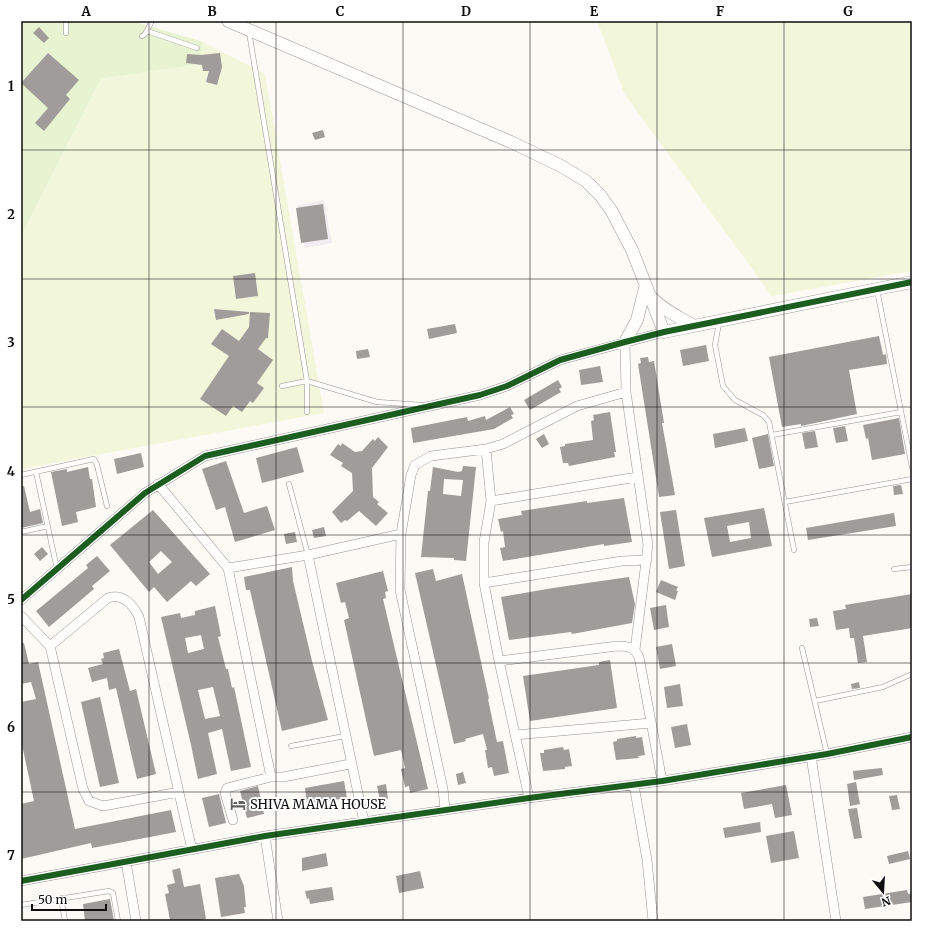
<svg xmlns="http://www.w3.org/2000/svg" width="933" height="942" font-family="Merriweather,serif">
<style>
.industrial{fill:#f3edf1}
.green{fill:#e8f3d1}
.pitch{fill:#f2f7dc}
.building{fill:#9f9c99;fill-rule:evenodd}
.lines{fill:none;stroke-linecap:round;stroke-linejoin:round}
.service-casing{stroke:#959492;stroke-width:5.5}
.minor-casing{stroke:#959492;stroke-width:10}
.tertiary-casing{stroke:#959492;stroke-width:13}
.service{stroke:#fffefd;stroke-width:4.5}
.minor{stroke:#fffefd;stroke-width:9}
.tertiary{stroke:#fffefd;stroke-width:12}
.cycleway-casing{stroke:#fff;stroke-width:8}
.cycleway{stroke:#1b5e20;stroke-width:6}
.grid{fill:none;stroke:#0e0e0e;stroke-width:1;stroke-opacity:0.55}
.labels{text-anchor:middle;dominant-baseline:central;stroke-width:4;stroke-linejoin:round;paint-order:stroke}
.poi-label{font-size:13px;fill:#0e0e0e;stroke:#fff;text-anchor:start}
.neatline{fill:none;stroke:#0e0e0e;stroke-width:1.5}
.grid-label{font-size:13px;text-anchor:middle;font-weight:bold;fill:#0e0e0e}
</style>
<rect width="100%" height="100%" fill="#fcfaf4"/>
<!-- industrial -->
<path class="industrial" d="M324,200L332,243L305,248L297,205Z"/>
<!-- green -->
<path class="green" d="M21,21H132L203,42L200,64L101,79L21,236Z"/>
<!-- pitch -->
<path class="pitch" d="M597,21H912V271L772,296L625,95Z
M203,42L265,74L324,413L21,469V236L101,79L199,64Z"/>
<!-- building -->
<path class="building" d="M39,27L49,38L44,43L33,33Z
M48,53L79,80L66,95L70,99L44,131L35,123L48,108L21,83Z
M220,53L222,67L217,85L206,82L209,71H203L202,65L186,63L187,54L201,55Z
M323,130L325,137L315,140L312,133Z
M323,204L328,239L301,243L296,208Z
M255,273L258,296L236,299L233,276Z
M214,309L249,312V314L216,320Z
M250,312L270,313L268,338H266L258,349L273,360L257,383L264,388L253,403L250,401L242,412L233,406L226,416L200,399L229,356L211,344L222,329L239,341L249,327Z
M455,324L457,333L429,339L427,329Z
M879,336L883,355L886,354L887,364L849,370L857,414L801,426V424L782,427L769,357Z
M706,345L709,361L683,366L680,350Z
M368,349L370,357L357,359L356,351Z
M648,357L649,362L654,361L664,423H662L675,495L659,497L638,364L641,363L640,358Z
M600,366L603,382L581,385L579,370Z
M558,380L562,387L559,389L561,392L530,410L524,400Z
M510,407L514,414L511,415L513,418L494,429L413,443L411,428L467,417L468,421L485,416L486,420Z
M610,412L616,452H614L615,457L569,466L568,463H563L560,447L565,446V444L593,440L591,421L594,420L593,415Z
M899,418L905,454L872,460L868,438L866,439L863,425Z
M845,426L848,441L836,443L833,428Z
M745,428L748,441L715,448L713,434Z
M815,431L818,447L805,449L802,433Z
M544,434L549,444L542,448L536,439Z
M768,434L774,466L759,469L752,438Z
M378,437L388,447L372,468L373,497L379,502L377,504L388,513L376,526L359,511L347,521L345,520L341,523L332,512L353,491L352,473L341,466L343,463L330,455L338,444L341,446L342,443L355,452L362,451L373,439L375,441Z
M297,447L304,472L262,483L256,458Z
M141,453L144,467L117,474L114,459Z
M226,461L244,513L267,506L275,530L235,542L225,507L216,510L202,469Z
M463,466L476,467L466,561L454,560V558L421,557L428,491H430L433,467L458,472L462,471ZM444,479L463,480L461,496L443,494Z
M88,467L90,479H92L96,507L76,512L78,522L62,526L51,472L67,469V472Z
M901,485L903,494L894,495L893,486Z
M21,486H24L30,512L40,509L43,523L21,528Z
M624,498L632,542L604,546V544L503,561L500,548L505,547L503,531L501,532L498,519L522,515L521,511L587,501V503Z
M764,508L772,546L712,557L704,518ZM749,522L751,538L730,542L727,526Z
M153,510L210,574L196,586L191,581L167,602L154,587L149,592L110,545ZM161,551L172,562L158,574L149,562Z
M676,510L685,566L669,569L660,512Z
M894,513L896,526L808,540L806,528Z
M324,527L326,536L314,538L312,530Z
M295,532L297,542L286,544L284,534Z
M42,547L48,554L40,561L34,554Z
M97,556L110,571L92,586L94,589L49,627L36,611L88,568L86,565Z
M292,567L293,581L312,661L328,720L282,731L250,590H246L244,577Z
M433,569L436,581L462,574L489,699H488L497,742L503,741L509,773L494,776L492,767L488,768L485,750H487L483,734L465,739L466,741L454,744L415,573Z
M383,571L388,591L385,592L386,598L383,599L428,789L410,793L409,786L405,787L401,769L405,768L401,750L374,756L344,620L349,618L345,602L341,603L336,583Z
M629,577L635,604L632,623L572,634L571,632L509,640L501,597L553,588Z
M661,580L678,587L676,591H678L675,600L656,592Z
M912,594V628L863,636L867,662L858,663L854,638H850L849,628L836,630L833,611L846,609L845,605Z
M666,605L669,627L654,630L650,608Z
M215,606L221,636L218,637L226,669H228L232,688L234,687L251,767L231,771L222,729L208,733L217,774L198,779L191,745L161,617L180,613L181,618L195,615V611ZM201,635L204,649L188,653L185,638ZM213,687L220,716L205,719L198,690Z
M817,618L819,626L810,627L809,619Z
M21,643H24L29,664L38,662L75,829L171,810L176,832L92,848L91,843L21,859V804L34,801L21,740V702L36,699L31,682L21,684Z
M672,644L676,666L660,669L656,647Z
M119,649L130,691L136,689L156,774L137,779L116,688L109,690L107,678L92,682L88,668L103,664L101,659L104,658L103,653Z
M610,660L617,708L530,721L523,676L599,665V662Z
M859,682L860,688L852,689L851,684Z
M680,684L683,706L667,708L664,687Z
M100,697L119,783L100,787L81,702Z
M687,724L691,745L675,748L671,727Z
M636,736V738L642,737L645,755L638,756L639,758L616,760L613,742L617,741V739Z
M563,747L564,750L569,749L572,766L565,767V769L543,771L540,753H544V750Z
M882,768L883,775L854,780L853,771Z
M463,772L466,783L458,785L456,774Z
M344,781L347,798L307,804L305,788Z
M856,782L860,804L850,806L847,784Z
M386,784L388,799L380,800L377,786Z
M786,785L792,815L775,818L772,804L744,809L741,793Z
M258,786L264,814L247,818L240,791Z
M219,794L226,823L209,827L202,798Z
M897,795L900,809L892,810L889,796Z
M857,808L862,838L854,839L848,809Z
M760,822L761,832L725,838L723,828Z
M794,831L799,858L771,863L766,836Z
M908,851L910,859L889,864L887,856Z
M326,853L328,866L302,871V858Z
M180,868L184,887L200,884L206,919L194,921L170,920L165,894L169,893L167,885L175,883L172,870Z
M420,871L424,888L399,893L396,876Z
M239,874L244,886L246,907H244L245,913L221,917L215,878Z
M332,887L334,900L310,904L309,898L307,899L305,891Z
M907,890L908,894L912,893V902L865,909L863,897Z
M110,899L114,921H85L83,904Z"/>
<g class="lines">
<!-- service casing -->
<g class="service-casing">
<path id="service" d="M147,31L197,48
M249,32L307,381V412
M66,33V21
M142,36L145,34L152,21
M877,290L912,467
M719,323L715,345L723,386L735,400L763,415L769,422L794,550
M282,386L307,381L377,402L422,405
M772,435L901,412
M36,472L57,569
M21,475L94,459L97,465L107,506
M289,484L308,555
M785,502L912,479
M21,532L48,526
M894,569L912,567
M802,648L827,754
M815,701L883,687L912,674
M291,746L345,736
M61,898L65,921
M21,905L109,891L113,893L118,921"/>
</g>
<!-- minor casing -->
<g class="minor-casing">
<path id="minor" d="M625,342L626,392L648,545L635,650
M486,449L491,501L484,542V583L499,661L529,798
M158,484L228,568L271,777H283L350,764
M491,501L637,477
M308,555L364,822
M228,568L308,555L401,534
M484,583L622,561L647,560
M21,600L145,493L205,456L480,395L507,386L560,360L664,332
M21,616L50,646L83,789L89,801L103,806L179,792
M50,646L108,598C123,593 133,605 139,617L192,850
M499,661L617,646C628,646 634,647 639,657L662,781
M515,735L651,723
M811,756L836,921
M634,785L647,860L653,921
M445,810L443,789L400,590L401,534L411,475L415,465L431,456L486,449L503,444L577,406L626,392
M233,820L225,793L227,788L271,777
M265,836L278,921
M126,862L136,921
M21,881L265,836L529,798L662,781L827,754L912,737"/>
</g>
<!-- tertiary casing -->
<g class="tertiary-casing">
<path id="tertiary" d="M228,21L511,142L561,166L586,181L600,195L611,210L632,250L664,332L912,282
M651,297C663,310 679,317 694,326
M625,342L637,320L645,288"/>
</g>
<!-- service -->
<use href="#service" class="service"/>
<!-- minor -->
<use href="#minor" class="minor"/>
<!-- tertiary -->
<use href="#tertiary" class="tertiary"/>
<!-- cycleway casing -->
<g class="cycleway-casing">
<path id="cycleway" d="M21,600L145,493L205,456L480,395L507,386L560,360L625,342L664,332L912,282
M21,881L265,836L529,798L662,781L827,754L912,737"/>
</g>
<!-- cycleway -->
<use href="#cycleway" class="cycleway"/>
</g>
<!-- grid -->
<path class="grid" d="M149,21V921M276,21V921M403,21V921M530,21V921M657,21V921M784,21V921M21,150H912M21,279H912M21,407H912M21,535H912M21,663H912M21,792H912"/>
<!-- icons -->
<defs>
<g id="hotel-bare" transform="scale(1.2)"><path d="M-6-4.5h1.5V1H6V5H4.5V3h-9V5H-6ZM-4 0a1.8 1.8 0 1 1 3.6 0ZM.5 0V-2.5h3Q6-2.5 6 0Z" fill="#61615e" stroke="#fff" stroke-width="2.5" paint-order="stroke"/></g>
</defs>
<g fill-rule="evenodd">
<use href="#hotel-bare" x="238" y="804"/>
</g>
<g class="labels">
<!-- poi labels -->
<g class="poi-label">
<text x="250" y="804">SHIVA MAMA HOUSE</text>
</g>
</g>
<!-- border -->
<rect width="933" height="942" fill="none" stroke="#ffffff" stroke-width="44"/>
<!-- north arrow -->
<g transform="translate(883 892) rotate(162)" stroke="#ffffff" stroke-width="3" paint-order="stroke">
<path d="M0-3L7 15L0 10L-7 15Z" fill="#0e0e0e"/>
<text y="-6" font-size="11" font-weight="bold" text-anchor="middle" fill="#0e0e0e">N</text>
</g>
<!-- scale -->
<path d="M32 904v6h74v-6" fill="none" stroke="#0e0e0e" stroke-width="2"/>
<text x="38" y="904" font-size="12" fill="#0e0e0e" stroke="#ffffff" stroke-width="3" paint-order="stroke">50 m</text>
<rect x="22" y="22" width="889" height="898" class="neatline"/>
<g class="grid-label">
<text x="86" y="16">A</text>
<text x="212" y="16">B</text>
<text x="340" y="16">C</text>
<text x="466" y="16">D</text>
<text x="594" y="16">E</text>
<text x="720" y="16">F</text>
<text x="848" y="16">G</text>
<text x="11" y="91">1</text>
<text x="11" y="219">2</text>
<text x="11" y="347">3</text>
<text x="11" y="476">4</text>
<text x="11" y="604">5</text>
<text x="11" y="732">6</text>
<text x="11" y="860">7</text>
</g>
</svg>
